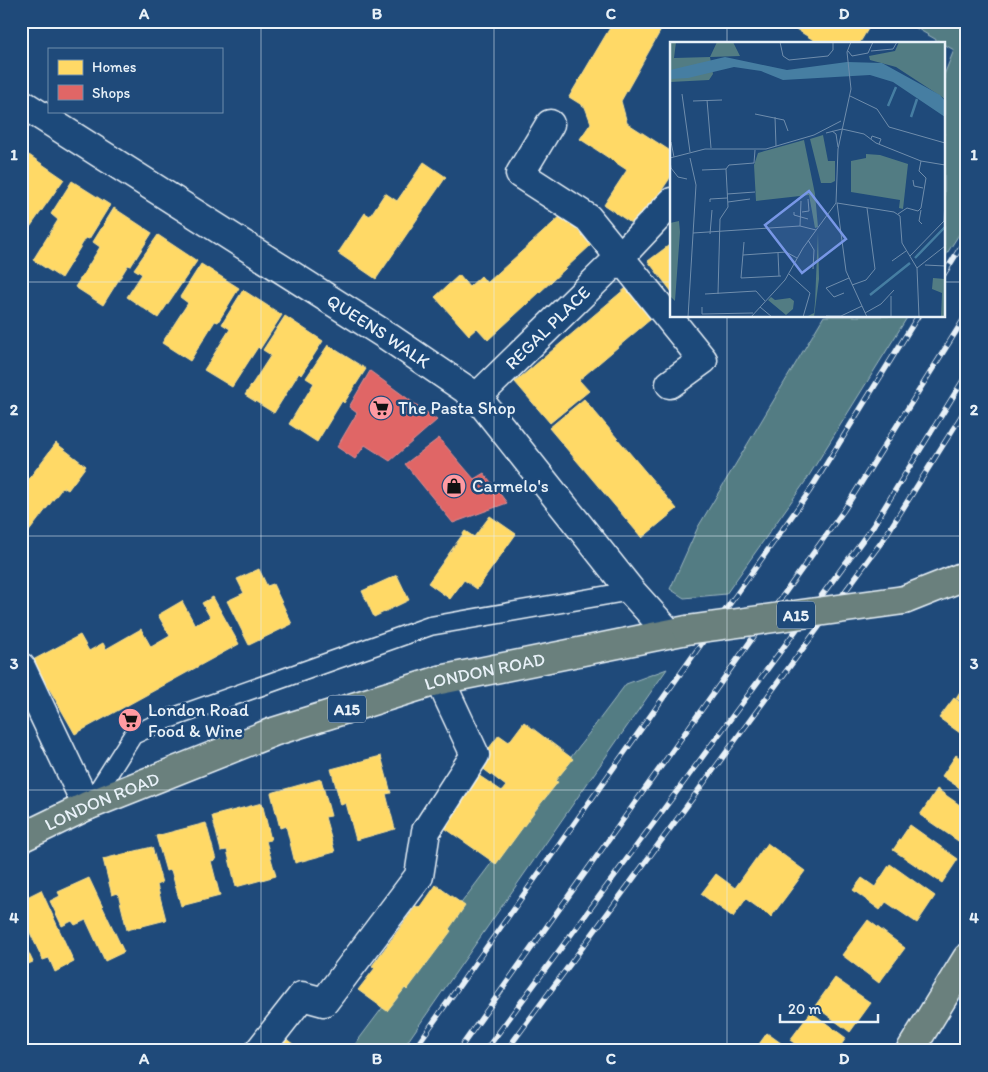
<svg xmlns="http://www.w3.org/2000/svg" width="988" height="1072" font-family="Itim,sans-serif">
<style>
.green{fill:#527c83;stroke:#9db6be}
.homes{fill:#ffd966;stroke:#f8e092}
.shops{fill:#e06666;stroke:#e29092}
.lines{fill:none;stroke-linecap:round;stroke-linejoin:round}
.service-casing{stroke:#e8f1f8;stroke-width:21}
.minor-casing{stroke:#e8f1f8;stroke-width:31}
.primary-casing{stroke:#e8f1f8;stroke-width:31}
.service{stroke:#1f4a7a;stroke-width:18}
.minor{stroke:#1f4a7a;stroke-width:28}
.primary{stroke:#6a807d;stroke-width:28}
.rail-casing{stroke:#e8f1f8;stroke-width:5.5}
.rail{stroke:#1f4a7a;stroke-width:4;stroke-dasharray:11;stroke-linecap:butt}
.primary-bridge-casing{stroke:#e8f1f8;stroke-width:31;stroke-linecap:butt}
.primary-bridge{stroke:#6a807d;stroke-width:28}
.grid{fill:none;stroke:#e8f1f8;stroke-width:1;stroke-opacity:0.55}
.labels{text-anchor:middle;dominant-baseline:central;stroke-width:5;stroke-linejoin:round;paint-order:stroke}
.shield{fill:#1f4a7a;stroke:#acbfd2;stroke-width:1}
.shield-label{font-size:16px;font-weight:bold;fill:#e8f1f8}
.street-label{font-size:18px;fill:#e8f1f8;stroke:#1f4a7a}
.poi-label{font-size:18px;fill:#e8f1f8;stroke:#1f4a7a;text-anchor:start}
.inset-river{fill:none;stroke:#467ea2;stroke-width:2.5}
.inset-road{fill:none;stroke:#6f8dac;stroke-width:1}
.view{fill:#7897e6;fill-opacity:0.15;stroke:#7897e6;stroke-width:2.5}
.inset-edge{fill:none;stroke:#e8f1f8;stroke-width:2.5}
.neatline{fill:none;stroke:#e8f1f8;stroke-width:2}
.grid-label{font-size:16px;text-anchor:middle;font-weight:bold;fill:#e8f1f8}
</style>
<rect width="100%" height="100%" fill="#1f4a7a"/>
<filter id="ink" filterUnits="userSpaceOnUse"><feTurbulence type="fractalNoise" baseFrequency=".02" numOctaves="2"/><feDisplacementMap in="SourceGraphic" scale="10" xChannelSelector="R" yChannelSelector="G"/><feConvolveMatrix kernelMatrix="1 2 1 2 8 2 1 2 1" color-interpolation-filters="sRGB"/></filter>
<g filter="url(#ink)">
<!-- green -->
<path class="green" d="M904,21H967V222L944,258V75L954,50Z
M824,316H908L805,482L726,594L684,598L670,589L698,527Z
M667,669L408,1041L400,1051H350L626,684Z"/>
<!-- homes -->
<path class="homes" d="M614,21H666L621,101L627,123L672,152V175L637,227L604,205L627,170L580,139L591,123L585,107L569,97Z
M783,21H855L868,29L859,44H820Z
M29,155L64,179L21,240V165Z
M424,162L446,177L376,279L338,253L365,213L370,216L385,193L397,201Z
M72,181L110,205L89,239L86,238L61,278L33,260L58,220L51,214Z
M114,208L152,233L131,266L128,265L103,305L75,287L100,247L93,242Z
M563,214L591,245L488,340L477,328L469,335L435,297L459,275L469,287L481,276L487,283Z
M158,235L197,261L158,318L127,297L142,274L134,269Z
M672,243V292L648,261Z
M201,264L239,288L218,322L215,321L190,361L162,343L188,303L180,297Z
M632,283L658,313L579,380L589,391L550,423L515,382Z
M243,290L282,315L260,349L258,347L232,387L204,370L230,329L222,324Z
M285,316L323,341L301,375L299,373L274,413L245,395L271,355L263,350Z
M328,345L366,369L344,403L342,401L317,442L289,424L314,383L306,378Z
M584,399L677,509L642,538L549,428Z
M56,443L86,466L68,490L63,487L21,542V489Z
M490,516L516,534L477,589L464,580L450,599L428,583L465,531L474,537Z
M259,569L267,586L273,584L292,624L249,645L227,601L244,593L237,579Z
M397,575L409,600L374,617L362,591Z
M213,597L239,644L75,734L33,660L80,635L89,651L103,643L106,649L141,629L151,647L170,636L158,615L182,601L195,625L210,617L202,603Z
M966,682L967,683V705L956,698Z
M954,698L967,707V738L939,718Z
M524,722L573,759L555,781L558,782L534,812L496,864L439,824L472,771L502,791L506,786L477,764L499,735L509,742Z
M21,730L29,743L21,748Z
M956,755L967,763V793L942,776Z
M381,756L391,793L386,794L395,829L356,840L346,803L341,805L331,769Z
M321,779L331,816L325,817L335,852L295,863L286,826L280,828L271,793Z
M937,789L967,810V847L920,815Z
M262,803L271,840L266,841L276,876L236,887L227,850L221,851L212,816Z
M206,823L216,860L211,861L220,896L181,906L171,870L166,871L156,836Z
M910,825L958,859L942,883L893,850Z
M767,843L805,871L771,917L746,899L733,917L701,894L716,874L735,888Z
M152,847L162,883L157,885L166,920L127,930L118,893L112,895L103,859Z
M890,864L935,896L917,923L886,902L880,910L853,890L862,878L875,887Z
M89,878L124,952L105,961L86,920L75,925L72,921L62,926L50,901L60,896L58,892Z
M436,885L465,906L449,929L451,931L407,990L405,988L387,1011L358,990L375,968L372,966L416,906L420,908Z
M41,890L74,962L55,972L49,958L43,960L21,914V900Z
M868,920L905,948L879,983L842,955Z
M21,937L33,962L21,967Z
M835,978L871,1003L850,1032L815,1006Z
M811,1012L846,1038L837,1051H805L790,1040Z
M767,1033L792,1051H763L757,1047Z
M285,1038L302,1051H276Z"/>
<!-- shops -->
<path class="shops" d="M370,371L437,420L390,461L365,445L355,459L337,447L357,413L349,407Z
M439,438L474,479L484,473L507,503L453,523L405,464Z"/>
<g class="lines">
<!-- service casing -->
<g class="service-casing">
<path id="service" d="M88,806L133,735L163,721L430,626L631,591"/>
</g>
<!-- minor casing -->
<g class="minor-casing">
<g id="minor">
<path id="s1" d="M21,103L387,336L477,397L631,591L669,633"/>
<path d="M550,124L520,174L588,218L703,360L670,384"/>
<path id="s2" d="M477,397L619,258L672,202"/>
<path d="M21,667L87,806"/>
<path d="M259,1051L302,996L324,1002L419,876L426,831L475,755L440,680"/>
</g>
</g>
<!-- primary casing -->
<g class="primary-casing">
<g id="primary">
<path d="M904,600L967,575"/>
<path id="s3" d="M21,838L87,806L273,732L440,680L687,630"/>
<path d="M910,1051L967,958"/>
</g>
</g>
<!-- service -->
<use href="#service" class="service"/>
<!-- minor -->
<use href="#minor" class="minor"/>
<!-- primary -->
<use href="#primary" class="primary"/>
<!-- rail casing -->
<g class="rail-casing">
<path id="rail" d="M944,274L967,237
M413,1051L809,492L918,316
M458,1051L844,510L967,314
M485,1051L873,526L967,374
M506,1051L883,540L967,407"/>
</g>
<!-- rail -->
<use href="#rail" class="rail"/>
<!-- primary-bridge casing -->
<g class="primary-bridge-casing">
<path id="primary-bridge" d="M687,630L904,600"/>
</g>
<!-- primary-bridge -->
<use href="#primary-bridge" class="primary-bridge"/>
</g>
</g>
<!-- grid -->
<path class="grid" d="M261,21V1051M494,21V1051M727,21V44M21,282H672M944,282H967M727,316V1051M21,536H967M21,790H967"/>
<!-- icons -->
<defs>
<g id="supermarket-disc" transform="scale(1.25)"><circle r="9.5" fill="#ff9aa2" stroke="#1f4a7a"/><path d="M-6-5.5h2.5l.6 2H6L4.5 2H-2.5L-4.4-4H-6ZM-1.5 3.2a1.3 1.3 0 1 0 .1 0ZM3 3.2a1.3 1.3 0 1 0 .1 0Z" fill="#111"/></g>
<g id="shop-disc" transform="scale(1.25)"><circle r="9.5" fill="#ff9aa2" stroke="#1f4a7a"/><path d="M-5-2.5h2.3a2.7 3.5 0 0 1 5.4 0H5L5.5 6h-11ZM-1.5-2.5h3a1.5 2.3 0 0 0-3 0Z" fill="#111"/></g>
</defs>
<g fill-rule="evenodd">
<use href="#supermarket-disc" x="381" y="408"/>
<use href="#shop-disc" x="454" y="486"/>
<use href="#supermarket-disc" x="130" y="720"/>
</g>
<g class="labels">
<!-- shield labels -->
<g class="shield">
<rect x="777" y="601.5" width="38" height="27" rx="4"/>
<rect x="328" y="695.5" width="38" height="27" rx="4"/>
</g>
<g class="shield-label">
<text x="796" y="615">A15</text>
<text x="347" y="709">A15</text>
</g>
<!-- street labels -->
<g class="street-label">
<text stroke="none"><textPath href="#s2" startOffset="99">REGAL PLACE</textPath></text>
<text stroke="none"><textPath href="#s1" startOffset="424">QUEENS WALK</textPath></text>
<text stroke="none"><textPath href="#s3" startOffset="494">LONDON ROAD</textPath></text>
<text stroke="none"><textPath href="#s3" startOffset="89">LONDON ROAD</textPath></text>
</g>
<!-- poi labels -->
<g class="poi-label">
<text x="398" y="408">The Pasta Shop</text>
<text x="472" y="486">Carmelo's</text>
<text x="148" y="710">London Road<tspan x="148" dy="21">Food &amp; Wine</tspan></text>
</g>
</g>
<!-- overview -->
<g transform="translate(670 42)">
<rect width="275" height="275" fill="#1f4a7a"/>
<path d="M0,0H6L4,16L40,15L47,0H63L70,14L40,15L43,32L39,38L0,40ZM229,0H275V57L226,25L200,18L199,14L225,9ZM153,93L158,119H165V139L161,141H151L140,97ZM134,98L145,152L148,185L145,186L139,153L86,159L84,123L88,111ZM196,112L210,113L238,122L233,167L229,166L230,158L181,150V119L196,116ZM9,179L10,190L5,259L0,254V181ZM148,190L149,237L144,275H136L144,271L145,260ZM263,236L275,237V275H271L272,251L262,247ZM101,255L105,258L120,256L124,259L123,267L116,273L98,258Z" fill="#527c83"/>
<path d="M55,15L117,28L177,20L212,21L270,53L275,59V75L223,40L200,33L113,38L91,29L64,25L18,36L0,37V28Z" fill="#467ea2"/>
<path class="inset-river" d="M218,64L226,45M241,75L247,57M245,216L275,185M200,253L240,221"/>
<path class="inset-road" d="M110,0L113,14L119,18L158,14L163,8V1M178,9L182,14L198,11L203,0M201,9L223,7L227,0M12,52L20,110M180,54L207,67L219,85L275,101M37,58L41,106M23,59L52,58M85,72L114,78L118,89M105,75L106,104M172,87L194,92L206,101L251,119L275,123M162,89L166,92L168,105M156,91L172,87M201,97L202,94L211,97L209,102M1,100L4,115M0,116L35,107H96L144,93L171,79M0,119L1,126L8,135L17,137M32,128L56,127M243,138L244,144L253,146M57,152L85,150M40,160V157L57,156M58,160L80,157M167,161L224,170L230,174L232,201L247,226L249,275M167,161L176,229L197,275M251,168L249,179L252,182M124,170V173L138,177M132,170L139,169L138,157M228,172L237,166L248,169L251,166L256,136L249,129L251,119M130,184L131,159M23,191L130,184L146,188M40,192L42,168M138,198L144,208L143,227M74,200L71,236L111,234M108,211L109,234M73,213L116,210L127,216M240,214L274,179L275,158M222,219L236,209M255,223L275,224M247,226L275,204M119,232L140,251L133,275M182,243L196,238L205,227L197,166M174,251L164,255L156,246L179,236M35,252L86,249L95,259M48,252L50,177L58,165L56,127L59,123L84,121L85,108M221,254V275M32,265V272L83,271M90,265L102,275M195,271L211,262L224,248M156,274H171L192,264M18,275L26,143L20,116M81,275L115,238L133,206L166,161L168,107L181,47L177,10L181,0"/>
<path class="view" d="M139,149L176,197L132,231L95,183Z"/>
<rect width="275" height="275" class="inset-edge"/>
</g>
<!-- margin -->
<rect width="988" height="1072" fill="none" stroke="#1f4a7a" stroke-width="55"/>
<!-- legend -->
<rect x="48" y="48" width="175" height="65" fill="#1f4a7a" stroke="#6f8dac"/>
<rect x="58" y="60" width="25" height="15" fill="#ffd966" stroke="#6f8dac"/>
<text x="92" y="72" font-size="15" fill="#e8f1f8">Homes</text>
<rect x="58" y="85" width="25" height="15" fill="#e06666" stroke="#6f8dac"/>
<text x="92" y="98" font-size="15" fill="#e8f1f8">Shops</text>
<!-- scale -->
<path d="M780 1014v8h98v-8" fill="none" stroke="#e8f1f8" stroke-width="2.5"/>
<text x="788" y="1014" font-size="15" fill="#e8f1f8" stroke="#1f4a7a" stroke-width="4" paint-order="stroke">20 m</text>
<rect x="28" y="28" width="932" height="1016" class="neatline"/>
<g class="grid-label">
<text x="144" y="19">A</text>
<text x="377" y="19">B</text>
<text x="611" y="19">C</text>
<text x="844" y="19">D</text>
<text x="14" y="160">1</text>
<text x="974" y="160">1</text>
<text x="14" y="415">2</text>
<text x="974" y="415">2</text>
<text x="14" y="669">3</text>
<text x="974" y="669">3</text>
<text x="14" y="923">4</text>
<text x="974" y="923">4</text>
<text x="144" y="1064">A</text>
<text x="377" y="1064">B</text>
<text x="611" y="1064">C</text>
<text x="844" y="1064">D</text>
</g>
</svg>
